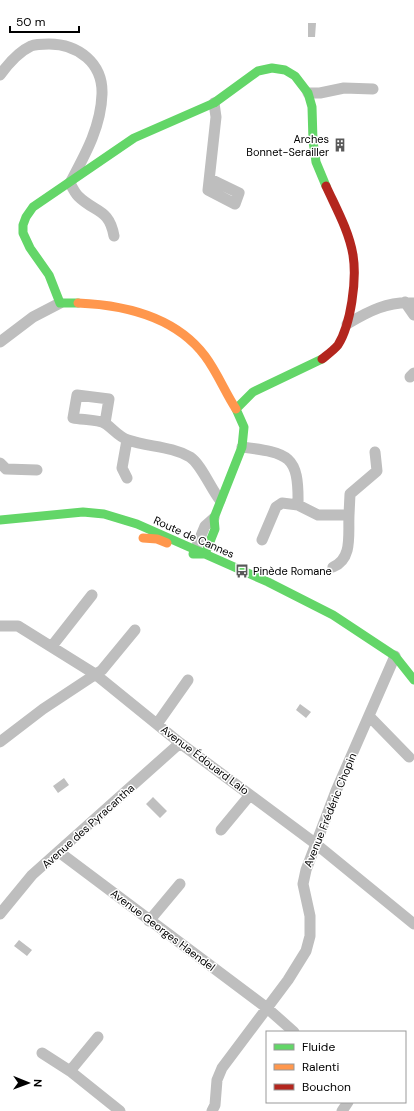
<svg xmlns="http://www.w3.org/2000/svg" width="414" height="1111" font-family="'DM Sans',sans-serif">
<style>
.water{fill:#bfbfbf}
.lines{fill:none;stroke-linecap:round;stroke-linejoin:round}
.street{stroke:#bebebe;stroke-width:11}
.fast{stroke:#63d668;stroke-width:9}
.slow{stroke:#ff974d;stroke-width:9}
.jam{stroke:#b3261e;stroke-width:9}
.labels{text-anchor:middle;dominant-baseline:central;stroke-width:3;stroke-linejoin:round;paint-order:stroke}
.poi-label{font-size:11px;fill:#000;stroke:#fff;text-anchor:end}
.street-label{font-size:11px;fill:#000;stroke:#fff}
</style>
<rect width="100%" height="100%" fill="#fff"/>
<!-- water -->
<path class="water" d="M308,23H316L315,37H308Z
M300,704L311,712L306,718L296,710Z
M64,778L69,785L58,793L53,786Z
M153,797L167,811L160,818L146,804Z
M19,940L32,950L27,956L14,946Z"/>
<g class="lines">
<!-- street -->
<path class="street" d="M0,75C8,64 18,52 31,46C36,44 44,44 49,44C78,44 103,63 102,94C101,127 85,155 70,183C72,187 75,193 78,196C95,213 109,208 114,236
M308,93H320L344,88L373,89
M210,179L239,193L235,204L208,190L216,117L214,103
M405,302L414,315
M347,324C369,311 388,301 414,303
M0,342L33,317L60,303
M410,377L414,373
M105,423L109,399L77,395L73,418C82,420 98,419 106,424C113,429 119,437 128,440C148,447 171,446 190,457C201,464 211,489 220,500
M242,447C289,453 299,455 298,505L318,515H349L350,494L377,471L375,452
M0,463L6,469L37,470
M127,478L122,468L127,440
M262,540L276,507L282,503L298,505
M195,550L205,526L214,518
M333,567C353,559 348,534 349,515
M0,626H18L95,674L180,743L316,844L414,924
M52,646L92,595
M369,716L409,757
M157,724L188,680
M0,742L43,709L102,670L135,630
M221,830L250,795
M59,852L267,1008L294,1032
M0,914L32,875L180,743
M149,921L180,884
M42,1053L70,1071L120,1111
M70,1071L98,1037
M212,1111L215,1105L217,1080L222,1068L288,980L306,951L310,936V916L303,884L306,870L336,791L395,656
M342,1111L348,1102"/>
<!-- fast -->
<path class="fast" d="M78,303H60L49,275L30,248L23,233V225L26,217L33,207L134,138L214,103L258,71L272,68L285,70L295,76L308,93L312,107L313,141L316,162L326,186
M0,520L83,512L104,514L137,524L268,582L333,615L395,656L414,680
M193,554H205L215,529L214,518L242,447L244,427L236,409L253,392L322,359"/>
<!-- slow -->
<path class="slow" d="M78,303C125,305 175,316 205,356C217,372 225,392 236,409
M143,538L157,539L167,543"/>
<!-- jam -->
<path class="jam" d="M322,359C327,355 334,350 338,345C351,324 357,280 353,255C349,231 336,208 326,186"/>
</g>
<!-- icons -->
<defs>
<g id="building-bare" transform="scale(1.08)"><path d="M-4-6H4V6H1V3H-1V6H-4ZM-2.5-4.3h1.7v1.8h-1.7ZM.8-4.3h1.7v1.8H.8ZM-2.5-1h1.7V.8h-1.7ZM.8-1h1.7V.8H.8Z" fill="#595959" stroke="#fff" stroke-width="2.5" paint-order="stroke"/></g>
<g id="bus-bare" transform="scale(1.08)"><path d="M-5-6H5V4H4V6H2V4H-2V6H-4V4H-5ZM-3.5-4V0h7V-4ZM-3.5 1.2v1.5H-2V1.2ZM2 1.2v1.5H3.5V1.2Z" fill="#595959" stroke="#fff" stroke-width="2.5" paint-order="stroke"/></g>
</defs>
<g fill-rule="evenodd">
<use href="#building-bare" x="340" y="145"/>
<use href="#bus-bare" x="242" y="571"/>
</g>
<g class="labels">
<!-- poi labels -->
<g class="poi-label">
<text x="329" y="139">Arches<tspan x="329" dy="13">Bonnet-Serailler</tspan></text>
<text x="253" y="571" text-anchor="start">Pinède Romane</text>
</g>
<!-- street labels -->
<g class="street-label">
<text transform="translate(194 537) rotate(24)">Route de Cannes</text>
<text transform="translate(205 760) rotate(37)">Avenue Édouard Lalo</text>
<text transform="translate(330 810) rotate(-68)">Avenue Frédéric Chopin</text>
<text transform="translate(88 826) rotate(-42)">Avenue des Pyracantha</text>
<text transform="translate(163 930) rotate(37)">Avenue Georges Haendel</text>
</g>
</g>
<!-- legend -->
<rect x="266" y="1031" width="140" height="72" fill="#ffffff" stroke="#999999"/>
<rect x="274" y="1044" width="20" height="6" fill="#63d668" stroke="#999999"/>
<text x="302" y="1051" font-size="12" fill="#000000">Fluide</text>
<rect x="274" y="1064" width="20" height="6" fill="#ff974d" stroke="#999999"/>
<text x="302" y="1071" font-size="12" fill="#000000">Ralenti</text>
<rect x="274" y="1084" width="20" height="6" fill="#b3261e" stroke="#999999"/>
<text x="302" y="1091" font-size="12" fill="#000000">Bouchon</text>
<!-- north arrow -->
<g transform="translate(28 1083) rotate(91)" stroke="#ffffff" stroke-width="3" paint-order="stroke">
<path d="M0-3L7 15L0 10L-7 15Z" fill="#000000"/>
<text y="-6" font-size="11" font-weight="bold" text-anchor="middle" fill="#000000">N</text>
</g>
<!-- scale -->
<path d="M10 26v6h69v-6" fill="none" stroke="#000000" stroke-width="2"/>
<text x="16" y="26" font-size="12" fill="#000000" stroke="#ffffff" stroke-width="3" paint-order="stroke">50 m</text>
</svg>
